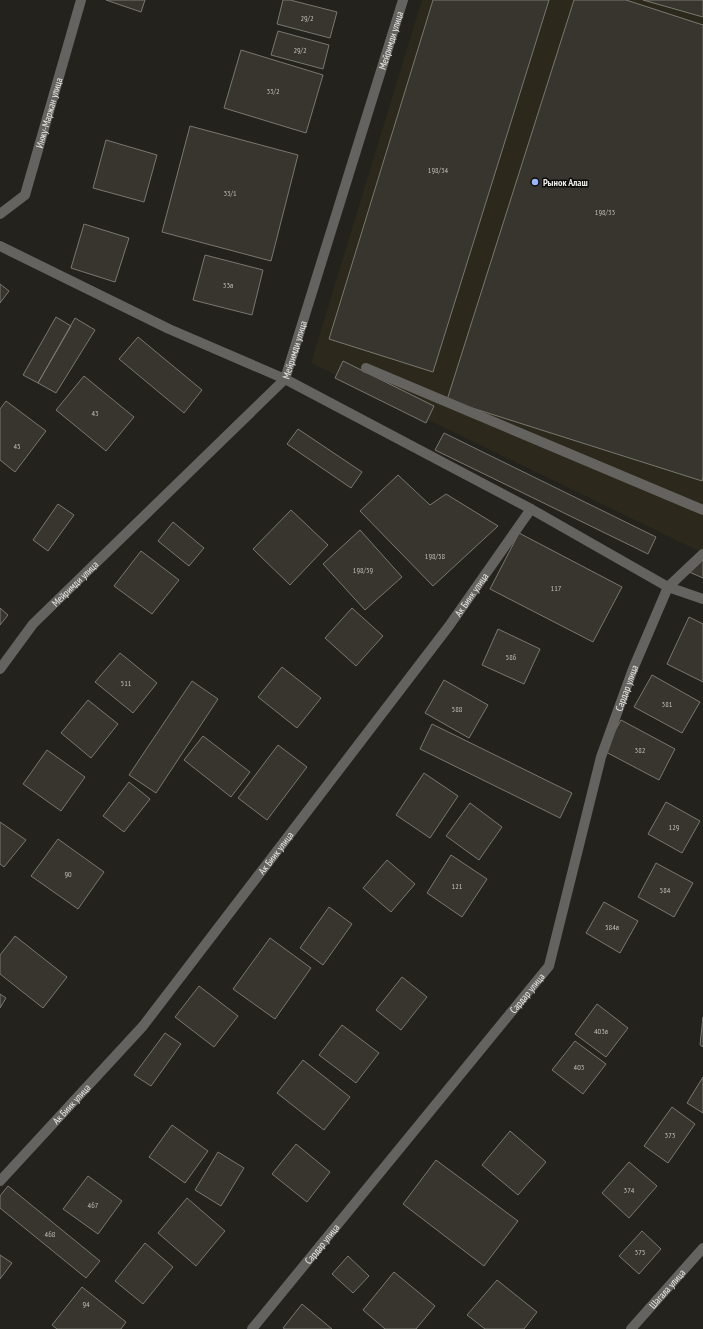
<svg xmlns="http://www.w3.org/2000/svg" width="703" height="1329" font-family="'PT Sans Narrow',sans-serif">
<style>
.built{fill:#2c291c}
.building{fill:#37352e;stroke:#797870}
.lines{fill:none;stroke-linecap:round;stroke-linejoin:round}
.minor{stroke:#64635f;stroke-width:10}
.poi-dot{fill:#9bb5fd;stroke:#0c0b09;stroke-width:1.5}
.labels{text-anchor:middle;dominant-baseline:central;stroke-width:3;stroke-linejoin:round;paint-order:stroke}
.number-label{font-size:8px;fill:#bfbeb9}
.street-label{font-size:10px;fill:#ecebe7;stroke:#0c0b09}
.poi-label{font-size:10px;font-weight:bold;fill:#ecebe7;stroke:#0c0b09;text-anchor:start}
</style>
<rect width="100%" height="100%" fill="#23221c"/>
<!-- built -->
<path class="built" d="M422,0H703V553L311,363Z"/>
<!-- building -->
<path class="building" d="M106,0H145L141,12Z
M283,0H290L337,12L330,38L277,24Z
M433,0H549L433,372L329,339Z
M574,0H626L703,25V477L702,481L447,400Z
M643,0H703V17Z
M278,31L329,45L323,69L271,55Z
M241,50L323,75L306,133L224,108Z
M190,126L298,155L271,261L162,232Z
M106,140L157,155L144,202L93,188Z
M84,224L129,238L115,282L71,268Z
M205,255L263,270L252,315L193,300Z
M0,284L9,291L0,303Z
M56,317L71,326L38,383L23,375Z
M75,318L95,330L56,393L38,383Z
M138,337L202,390L184,413L119,359Z
M343,361L434,406L426,423L335,378Z
M84,376L134,417L106,451L56,410Z
M6,401L46,431L15,472L0,460V409Z
M298,429L362,472L351,488L287,444Z
M444,433L656,537L648,554L435,450Z
M398,475L430,505L446,494L498,526L433,586L360,511Z
M58,504L74,515L48,551L33,540Z
M291,510L328,545L290,585L253,549Z
M173,522L204,548L189,566L158,541Z
M360,530L402,577L365,610L323,564Z
M519,533L622,587L593,642L490,589Z
M141,551L179,580L152,614L114,586Z
M703,557V578L687,571Z
M0,608L8,615L0,625Z
M352,608L383,636L356,666L325,638Z
M689,617L703,624V682L667,664Z
M498,629L540,649L524,684L482,665Z
M120,653L157,683L133,713L95,682Z
M282,667L321,698L297,728L258,697Z
M652,675L700,702L682,733L634,707Z
M444,680L488,705L469,738L425,713Z
M192,681L218,699L156,793L129,775Z
M88,700L118,724L91,758L61,733Z
M621,720L675,749L659,780L604,751Z
M432,724L572,793L560,818L420,749Z
M203,736L250,772L231,797L184,760Z
M278,745L307,767L267,820L238,798Z
M47,750L85,777L61,811L23,784Z
M424,773L458,796L430,838L396,815Z
M129,782L150,799L124,832L103,816Z
M666,802L700,821L682,853L648,834Z
M470,803L502,827L479,860L446,836Z
M0,822L26,840L4,867L0,864Z
M58,839L104,872L78,909L31,876Z
M451,855L487,879L462,917L427,893Z
M387,860L415,884L391,912L363,888Z
M656,863L693,883L674,917L638,897Z
M604,902L638,921L620,953L586,933Z
M329,907L352,924L323,965L300,948Z
M15,936L67,977L43,1008L0,974V955Z
M270,938L311,968L275,1019L233,989Z
M402,977L427,997L401,1030L376,1010Z
M199,986L238,1016L214,1047L175,1017Z
M0,994L6,998L0,1008Z
M597,1004L628,1028L606,1057L575,1034Z
M703,1017V1047L700,1045Z
M342,1025L379,1053L356,1083L319,1055Z
M165,1033L181,1044L151,1086L134,1075Z
M575,1041L606,1064L583,1094L552,1070Z
M303,1060L350,1097L324,1130L277,1093Z
M703,1077V1113L687,1103Z
M672,1107L695,1124L668,1163L644,1146Z
M172,1125L208,1151L185,1183L149,1157Z
M510,1131L546,1162L518,1195L482,1165Z
M296,1144L330,1172L307,1202L272,1174Z
M218,1152L244,1168L221,1206L195,1190Z
M436,1160L518,1221L484,1266L403,1204Z
M629,1162L657,1186L629,1218L602,1193Z
M88,1176L122,1201L98,1234L63,1209Z
M8,1186L100,1261L86,1278L0,1208V1196Z
M187,1198L225,1231L196,1266L158,1233Z
M642,1231L661,1249L639,1274L619,1256Z
M145,1243L173,1267L143,1304L115,1281Z
M0,1255L12,1263L0,1279Z
M348,1256L369,1276L353,1293L332,1274Z
M394,1272L435,1306L416,1329H385L363,1310Z
M497,1280L537,1312L524,1329H485L467,1315Z
M82,1287L126,1322L121,1329H57L52,1325Z
M302,1304L332,1329H285L283,1328Z"/>
<g class="lines">
<!-- minor -->
<g class="minor">
<path id="s1" d="M0,214L25,195L81,0"/>
<path d="M0,246L169,329L285,379L531,509L668,587L703,599"/>
<path d="M366,368L703,510"/>
<path id="s2" d="M0,669L33,624L285,379L403,0"/>
<path id="s3" d="M0,1181L143,1026L449,626L531,509"/>
<path id="s4" d="M252,1329L549,966L601,757L633,669L668,587L703,554"/>
<path id="s5" d="M631,1329L703,1248"/>
</g>
</g>
<!-- markers -->
<circle class="poi-dot" cx="535" cy="182" r="4"/>
<g class="labels">
<!-- number labels -->
<g class="number-label">
<text x="307" y="18">29/2</text>
<text x="300" y="50">29/2</text>
<text x="273" y="91">33/2</text>
<text x="438" y="170">198/34</text>
<text x="230" y="193">33/1</text>
<text x="605" y="212">198/33</text>
<text x="228" y="285">33а</text>
<text x="95" y="413">43</text>
<text x="17" y="446">45</text>
<text x="435" y="556">198/58</text>
<text x="363" y="570">198/59</text>
<text x="556" y="588">117</text>
<text x="511" y="657">586</text>
<text x="126" y="683">511</text>
<text x="667" y="704">381</text>
<text x="457" y="709">588</text>
<text x="640" y="750">382</text>
<text x="674" y="827">129</text>
<text x="68" y="874">90</text>
<text x="457" y="886">121</text>
<text x="665" y="890">584</text>
<text x="612" y="927">584а</text>
<text x="601" y="1031">403а</text>
<text x="579" y="1067">403</text>
<text x="670" y="1135">373</text>
<text x="629" y="1190">374</text>
<text x="93" y="1205">467</text>
<text x="50" y="1234">468</text>
<text x="640" y="1252">375</text>
<text x="86" y="1304">94</text>
</g>
<!-- street labels -->
<g class="street-label">
<text stroke="none"><textPath href="#s2" startOffset="762">Мейримди улица</textPath></text>
<text stroke="none"><textPath href="#s1" startOffset="117">Инжу-Маржан улица</textPath></text>
<text stroke="none"><textPath href="#s2" startOffset="438">Мейримди улица</textPath></text>
<text stroke="none"><textPath href="#s2" startOffset="114">Мейримди улица</textPath></text>
<text stroke="none"><textPath href="#s3" startOffset="753">Ак Биик улица</textPath></text>
<text stroke="none"><textPath href="#s4" startOffset="758">Сардар улица</textPath></text>
<text stroke="none"><textPath href="#s3" startOffset="429">Ак Биик улица</textPath></text>
<text stroke="none"><textPath href="#s4" startOffset="434">Сардар улица</textPath></text>
<text stroke="none"><textPath href="#s3" startOffset="105">Ак Биик улица</textPath></text>
<text stroke="none"><textPath href="#s4" startOffset="110">Сардар улица</textPath></text>
<text stroke="none"><textPath href="#s5" startOffset="54">Шагала улица</textPath></text>
</g>
<!-- poi labels -->
<g class="poi-label">
<text x="543" y="182">Рынок Алаш</text>
</g>
</g>
</svg>
